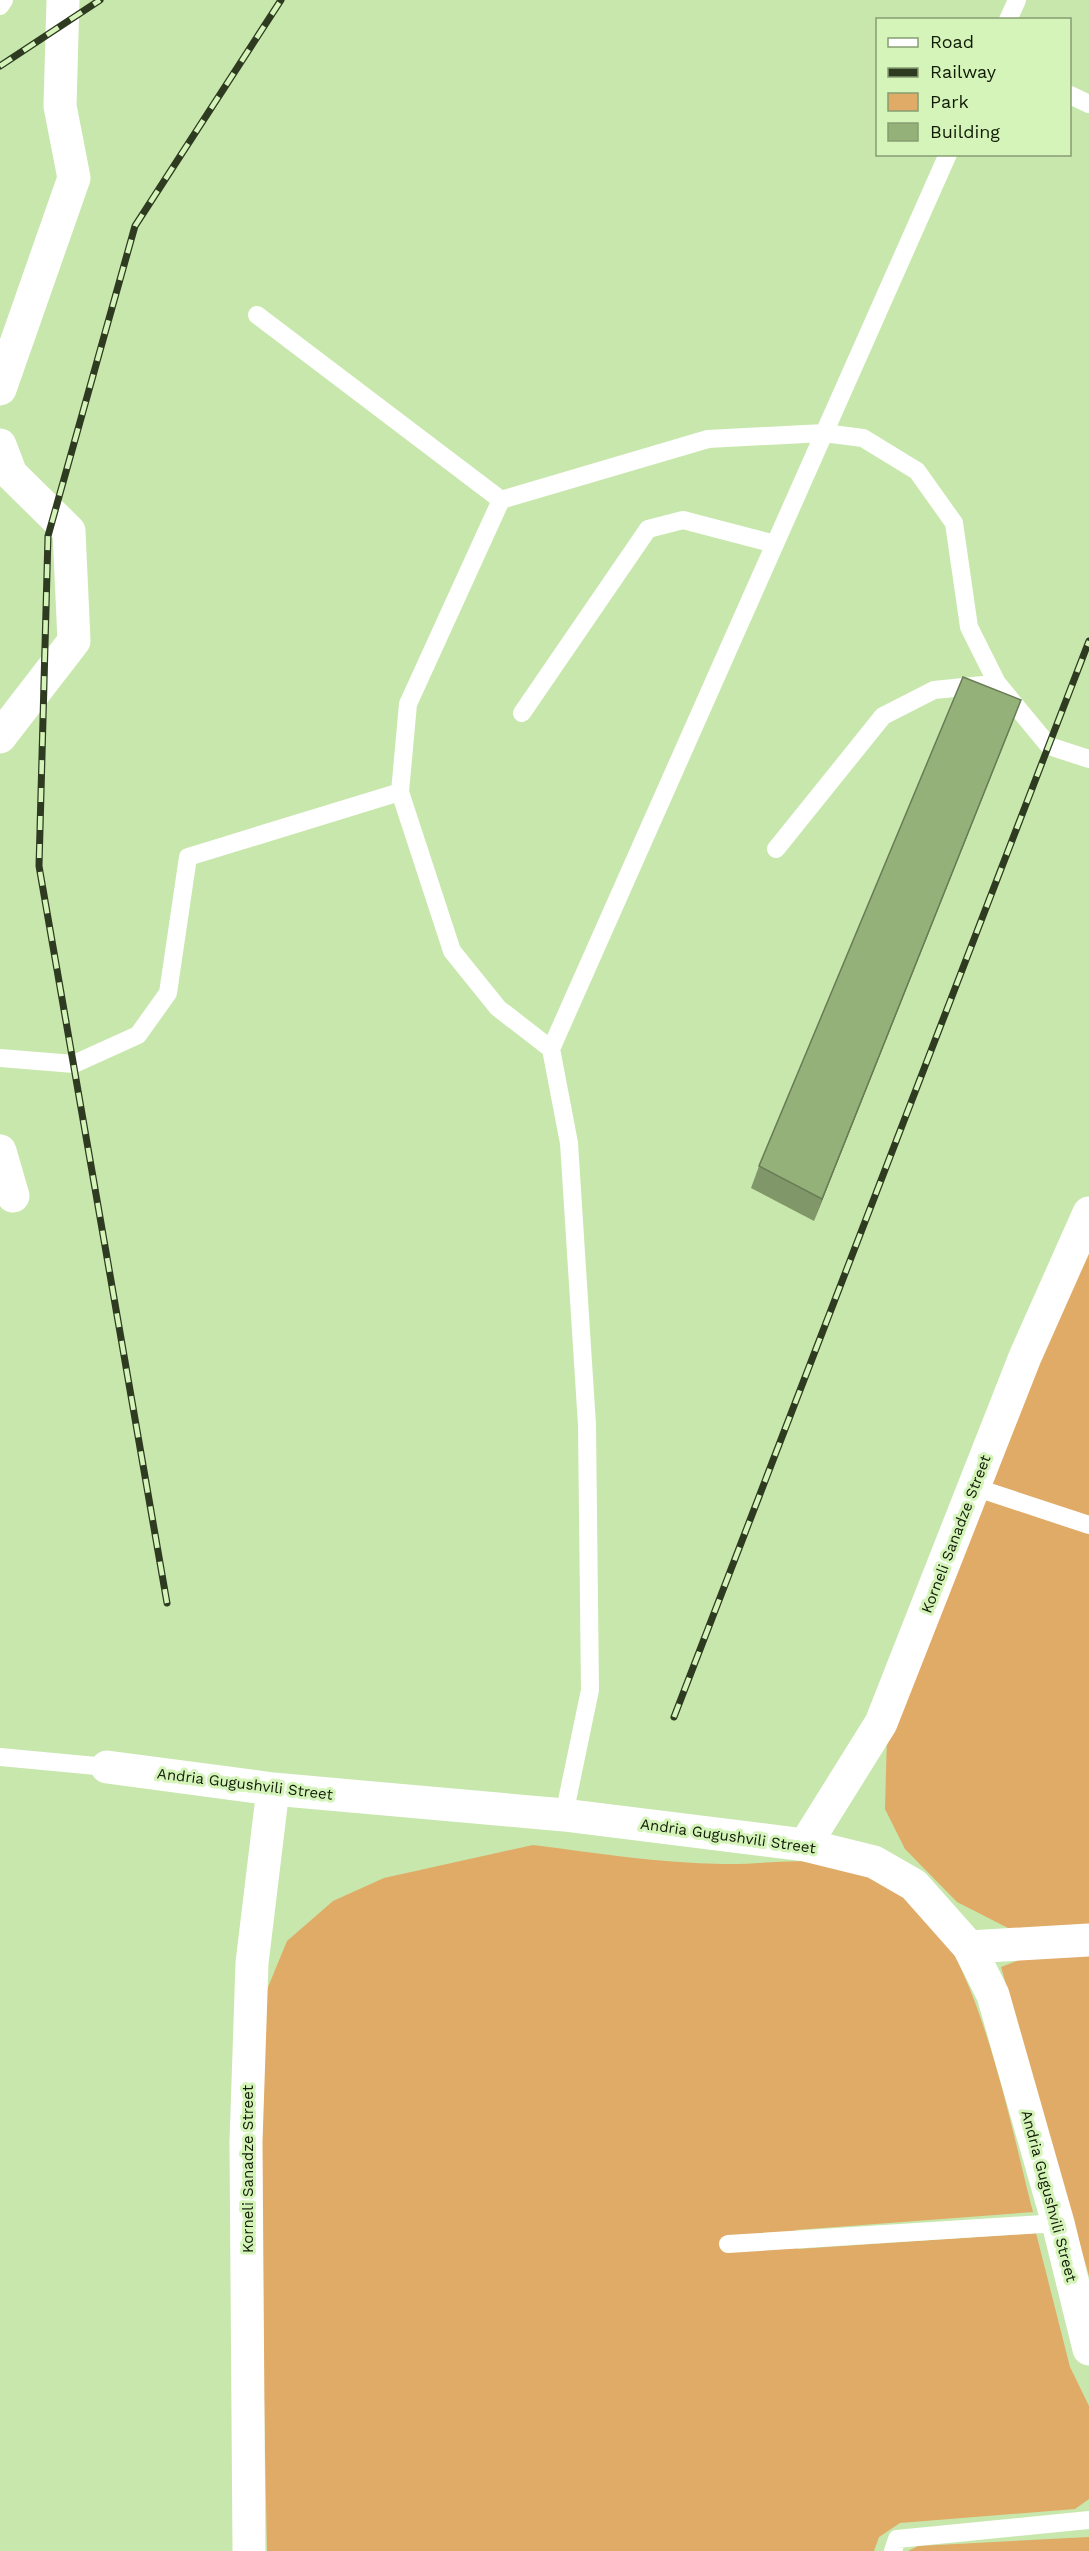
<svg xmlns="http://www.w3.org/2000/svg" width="1089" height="2551" font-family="'Work Sans',sans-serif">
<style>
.green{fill:#e0aa67}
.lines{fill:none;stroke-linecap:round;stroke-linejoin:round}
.lane{stroke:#fff;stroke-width:18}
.street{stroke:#fff;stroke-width:33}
.rail-casing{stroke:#2e3b20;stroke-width:7}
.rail{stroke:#d5f4ba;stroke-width:4.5;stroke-dasharray:14;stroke-linecap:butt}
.wall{fill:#809869}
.shaded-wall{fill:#687c55}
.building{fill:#95b17a;stroke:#687c55;stroke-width:1.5}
.labels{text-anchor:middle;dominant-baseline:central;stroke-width:6;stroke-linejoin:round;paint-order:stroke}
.street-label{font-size:15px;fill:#111b06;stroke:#d5f4ba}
</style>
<rect width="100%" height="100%" fill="#c8e7ad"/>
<!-- green -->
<path class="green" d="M1089,1237V1924L1010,1929L957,1902L905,1849L885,1809L887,1736Z
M533,1845C596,1853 659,1863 723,1864C757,1865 793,1858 827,1863C855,1868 901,1887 921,1907C981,1966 1011,2129 1033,2212L796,2230L798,2249L1036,2233L1070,2367L1089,2406V2499L1075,2509L900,2523L879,2537L874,2551H267L259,2141L266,1992L287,1941L333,1901L384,1878Z
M1089,1955V2276L1001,1967L1027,1957Z
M1089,2537V2551H908L918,2546Z"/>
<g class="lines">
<!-- lane -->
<path class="lane" d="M0,6L4,0
M1008,20L1017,0
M1070,95L1089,104
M257,315L501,500
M522,713L648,529L683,520L775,544
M776,849L883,716L934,690L983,685
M551,1049L498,1008L452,951L400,792L408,704L501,500L708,439L824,433L863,438L917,471L954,523L969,627L997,683L1049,746L1089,759
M0,1058L74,1064L138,1035L168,993L188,857L400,792
M974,1487L1089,1525
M0,1757L107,1767
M564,1815L590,1690L587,1425L569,1143L551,1049L948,154
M728,2244L1058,2223
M893,2551L897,2539L1089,2520"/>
<!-- street -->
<path class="street" d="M0,389L74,178L60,106L63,0
M0,445L11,474L69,531L74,641L0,737
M0,1151L13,1196
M107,1767L273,1789L564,1815L805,1845L874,1862L914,1885L969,1947L993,1995L1058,2223L1089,2349
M805,1845L881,1723L1025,1357L1089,1213
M969,1947L1089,1940
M249,2551L246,2142L252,1963L273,1789"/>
<!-- rail casing -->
<g class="rail-casing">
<path id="rail" d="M0,66L100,0
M167,1603L39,866L48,536L135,226L281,0
M674,1717L1089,641"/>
</g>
<!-- rail -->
<use href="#rail" class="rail"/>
</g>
<!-- wall -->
<path class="wall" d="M1013,721L814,1221L751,1188L759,1166Z"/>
<!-- shaded-wall -->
<path class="shaded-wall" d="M1021,700L1013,721L814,1221L822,1199Z"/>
<!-- building -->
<path class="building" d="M963,677L1021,700L822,1199L759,1166Z"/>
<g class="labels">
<!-- street labels -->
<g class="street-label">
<text transform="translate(956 1534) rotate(-69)">Korneli Sanadze Street</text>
<text transform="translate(245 1784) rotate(7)">Andria Gugushvili Street</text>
<text transform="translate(728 1836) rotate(8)">Andria Gugushvili Street</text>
<text transform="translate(248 2169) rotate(-90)">Korneli Sanadze Street</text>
<text transform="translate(1049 2196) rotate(75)">Andria Gugushvili Street</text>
</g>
</g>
<!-- legend -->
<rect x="876" y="18" width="195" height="138" fill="#d5f4ba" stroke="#879d72" stroke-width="1.5"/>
<rect x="888" y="38" width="30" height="9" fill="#ffffff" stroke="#879d72" stroke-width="1.5"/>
<text x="930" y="48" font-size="18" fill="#111b06">Road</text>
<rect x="888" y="68" width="30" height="9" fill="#2e3b20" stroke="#879d72" stroke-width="1.5"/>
<text x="930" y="78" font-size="18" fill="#111b06">Railway</text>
<rect x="888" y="93" width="30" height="18" fill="#e0aa67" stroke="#879d72" stroke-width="1.5"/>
<text x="930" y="108" font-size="18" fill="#111b06">Park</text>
<rect x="888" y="123" width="30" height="18" fill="#95b17a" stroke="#879d72" stroke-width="1.5"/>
<text x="930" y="138" font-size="18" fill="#111b06">Building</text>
</svg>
